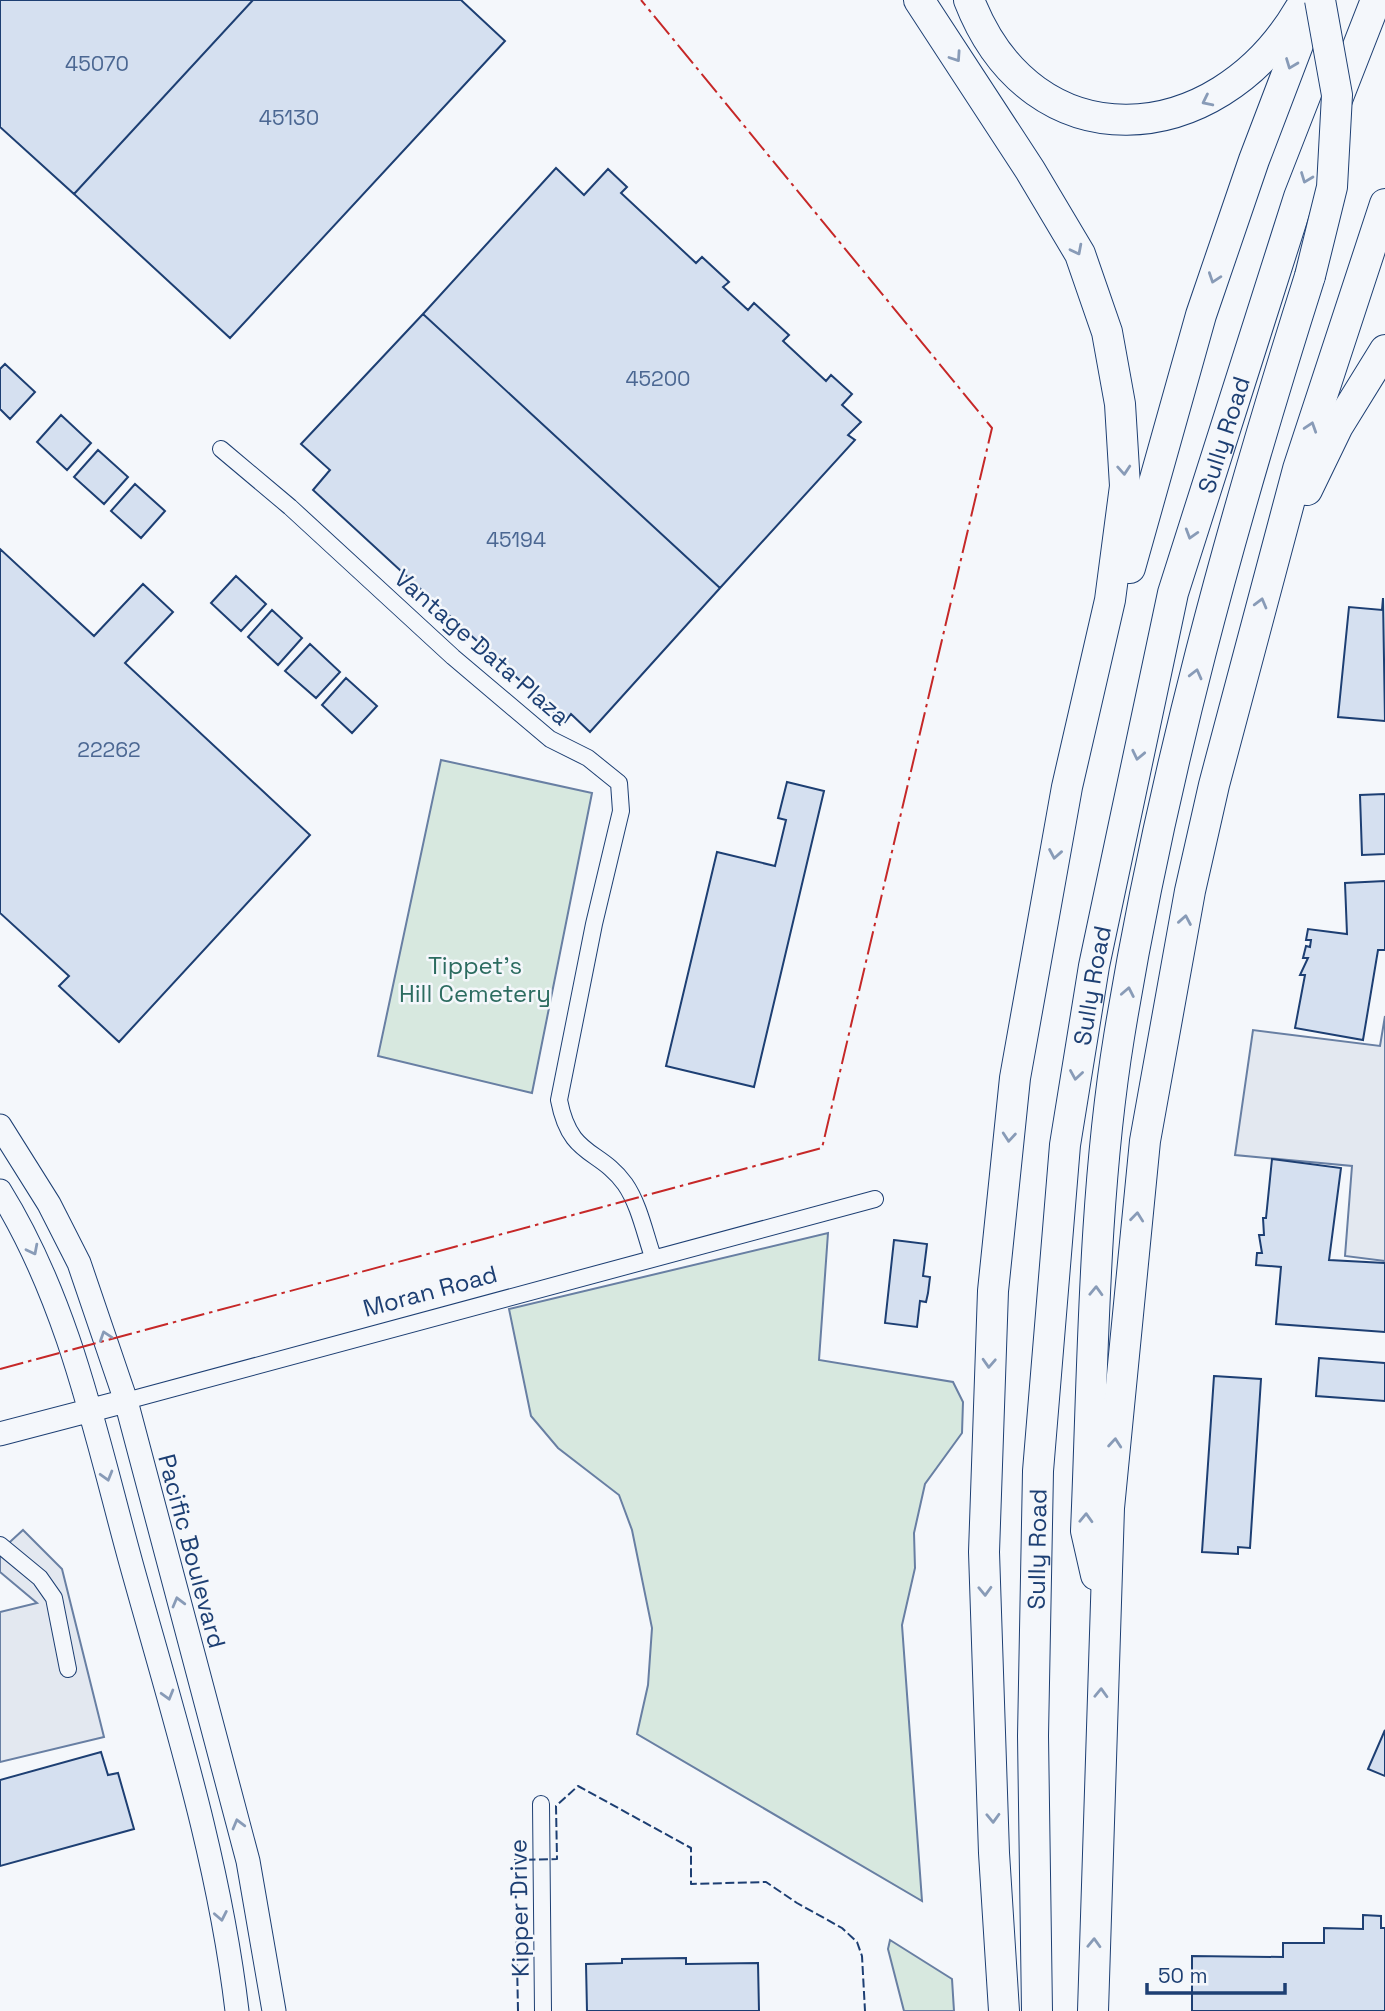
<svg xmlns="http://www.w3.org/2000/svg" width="1385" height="2011" font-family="'Space Grotesk',sans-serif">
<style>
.green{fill:#d7e8df;stroke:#687fa3;stroke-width:2}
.parking{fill:#e3e8f0;stroke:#687fa3;stroke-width:2}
.building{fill:#d5e0f0;stroke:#1d3f73;stroke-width:2}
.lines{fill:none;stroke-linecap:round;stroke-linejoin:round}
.street-casing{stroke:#1d3f73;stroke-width:18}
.secondary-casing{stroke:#1d3f73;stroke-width:25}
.highway-casing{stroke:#1d3f73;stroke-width:32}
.street{stroke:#f4f7fb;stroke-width:16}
.secondary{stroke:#f4f7fb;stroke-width:23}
.highway{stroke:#f4f7fb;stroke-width:30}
.highway-bridge-casing{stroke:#1d3f73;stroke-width:32;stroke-linecap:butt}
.highway-bridge{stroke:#f4f7fb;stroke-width:30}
.fence{stroke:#1d3f73;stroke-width:2;stroke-dasharray:9 3.5;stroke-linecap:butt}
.power{stroke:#c62828;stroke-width:2;stroke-dasharray:24 5 3.5 5;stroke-linecap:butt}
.oneway{stroke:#889bb7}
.labels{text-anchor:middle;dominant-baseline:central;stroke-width:5;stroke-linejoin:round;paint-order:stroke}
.number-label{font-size:21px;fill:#4b6792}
.street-label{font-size:24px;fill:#1d3f73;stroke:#f4f7fb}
.park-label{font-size:24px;fill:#2c6c60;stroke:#f4f7fb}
</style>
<rect width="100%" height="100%" fill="#f4f7fb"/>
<!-- green -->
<path class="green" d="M441,760L592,793L532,1093L378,1056Z
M828,1233L819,1360L953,1382L963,1402L962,1433L925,1484L914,1533L915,1568L902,1625L922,1901L637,1734L648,1685L652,1628L632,1530L619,1495L558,1448L531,1416L509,1309Z
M890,1940L952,1979L954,2011H904L888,1949Z"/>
<!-- parking -->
<path class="parking" d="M1385,1016V1261L1345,1256L1352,1166L1235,1155L1253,1030L1380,1046Z
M23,1530L62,1569L104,1737L0,1762V1612L37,1603L0,1572V1551Z"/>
<!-- building -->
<path class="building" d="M0,0H253L74,194L0,127Z
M253,0H461L505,41L230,338L74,194Z
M556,168L584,195L608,169L627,187L621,193L696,263L702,257L729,282L723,287L748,310L754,303L789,335L783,341L826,381L831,375L852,394L842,405L861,422L848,435L855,440L720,588L423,314Z
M423,314L720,588L590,732L571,714L565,722L313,490L330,470L301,444Z
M5,364L35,392L10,419L0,409V369Z
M61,415L91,443L67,470L37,442Z
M98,450L128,477L104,504L74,477Z
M135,484L165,511L141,538L111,511Z
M0,549L94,636L143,584L173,612L125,663L310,835L119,1042L59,986L69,976L0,913Z
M236,576L266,604L241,631L211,603Z
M1383,598L1385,721L1338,717L1349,607L1382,610Z
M272,610L302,638L278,665L248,637Z
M310,644L340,672L316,698L285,671Z
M346,678L377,706L352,733L322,705Z
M787,782L824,791L754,1087L666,1066L717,852L775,866L786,820L778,818Z
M1385,794V854L1362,855L1360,795Z
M1385,881V950H1378L1363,1040L1295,1028L1305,975H1300L1308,958H1303L1306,946L1310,947L1311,940H1306L1308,929L1347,934L1345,883Z
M1272,1159L1341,1168L1329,1260L1385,1263V1332L1276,1324L1281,1267L1256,1265L1257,1253H1262L1259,1235H1264L1263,1218H1266Z
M894,1240L927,1244L923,1276L930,1277L928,1293L926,1302L920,1301L917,1327L885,1323Z
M1319,1358L1385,1363V1401L1316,1396Z
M1214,1376L1261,1379L1250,1548L1238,1547V1554L1202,1552Z
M1385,1730V1776L1368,1769Z
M101,1752L108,1775L118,1773L134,1829L0,1866V1780Z
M1363,1915L1381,1916V1928H1385V2011H1192V1956L1283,1957V1943H1324V1928L1363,1929Z
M686,1958V1964L758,1963L759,2011H587L586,1964L622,1963V1959Z"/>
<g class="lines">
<!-- street casing -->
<g class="street-casing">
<path id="street" d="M221,449L290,507L453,657L550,739L588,758L619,783L621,811L594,924L559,1100C570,1158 599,1148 625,1184C639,1204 645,1234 653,1257
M126,1401L875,1199
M0,1545L40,1578L54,1598L68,1669
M541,1804L543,2011"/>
</g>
<!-- secondary casing -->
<g class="secondary-casing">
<path id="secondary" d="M0,1126L49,1204L79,1263L126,1401L248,1861L274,2011
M0,1191C70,1304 96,1436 131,1563C172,1711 219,1858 237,2011
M0,1434L126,1401"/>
</g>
<!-- highway casing -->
<g class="highway-casing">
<g id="highway">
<path d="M919,0L1030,170L1080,254L1107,332L1120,404L1125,486L1110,600L1067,787L1015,1078L993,1291L984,1552L994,1853L1004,2011"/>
<path d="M969,0C1033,165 1216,151 1299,10"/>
<path d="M1307,490L1338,426L1385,350"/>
<path d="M1130,568L1201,315L1254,160L1315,0"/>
<path d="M1096,1575L1086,1531C1093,1369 1093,1197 1119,1037C1161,779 1231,525 1310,276"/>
<path id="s1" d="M1037,2011L1033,1736L1038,1471L1065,1145L1094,966L1173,593L1299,197L1376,0"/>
<path d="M1093,2011L1109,1508L1145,1141L1190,891L1214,785L1298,469L1385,204"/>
</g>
</g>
<!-- street -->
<use href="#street" class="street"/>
<!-- secondary -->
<use href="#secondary" class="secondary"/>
<!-- highway -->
<use href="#highway" class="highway"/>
<!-- highway-bridge casing -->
<g class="highway-bridge-casing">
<path id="highway-bridge" d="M1310,276L1332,187L1337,95L1320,0"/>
</g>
<!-- highway-bridge -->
<use href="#highway-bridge" class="highway-bridge"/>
<!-- fence -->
<path class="fence" d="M518,2011L515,1860L557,1859L556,1806L578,1786L691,1848V1884L766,1882L797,1903L842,1928L857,1942L862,1956L865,2011"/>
<!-- power -->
<path class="power" d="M0,1369L822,1148L992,428L641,0"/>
</g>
<!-- one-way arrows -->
<defs><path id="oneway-chevron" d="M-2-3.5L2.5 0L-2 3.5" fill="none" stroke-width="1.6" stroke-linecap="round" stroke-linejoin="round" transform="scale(1.75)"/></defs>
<g class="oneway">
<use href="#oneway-chevron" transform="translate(956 57) rotate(56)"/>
<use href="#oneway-chevron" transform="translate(1291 64) rotate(111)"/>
<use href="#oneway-chevron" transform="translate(1207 101) rotate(154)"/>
<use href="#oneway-chevron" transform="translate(1306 178) rotate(111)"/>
<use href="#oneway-chevron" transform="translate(1077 250) rotate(63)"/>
<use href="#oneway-chevron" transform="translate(1214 278) rotate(109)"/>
<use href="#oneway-chevron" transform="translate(1311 427) rotate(-72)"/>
<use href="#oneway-chevron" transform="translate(1124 470) rotate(86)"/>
<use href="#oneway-chevron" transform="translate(1191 534) rotate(107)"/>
<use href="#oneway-chevron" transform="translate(1261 603) rotate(-75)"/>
<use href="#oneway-chevron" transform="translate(1196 674) rotate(-76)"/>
<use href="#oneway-chevron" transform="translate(1138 755) rotate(102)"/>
<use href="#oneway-chevron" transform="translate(1055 854) rotate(100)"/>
<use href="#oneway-chevron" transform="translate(1185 920) rotate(-80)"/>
<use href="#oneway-chevron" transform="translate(1128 992) rotate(-79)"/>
<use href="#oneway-chevron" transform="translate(1076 1075) rotate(99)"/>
<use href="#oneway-chevron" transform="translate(1009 1137) rotate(95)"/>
<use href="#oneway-chevron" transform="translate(1137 1217) rotate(-84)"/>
<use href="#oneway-chevron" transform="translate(33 1250) rotate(63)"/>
<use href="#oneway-chevron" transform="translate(1096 1291) rotate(-88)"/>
<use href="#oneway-chevron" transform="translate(105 1336) rotate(-109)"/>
<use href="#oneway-chevron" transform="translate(989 1363) rotate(93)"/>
<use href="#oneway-chevron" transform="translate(1115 1443) rotate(-85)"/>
<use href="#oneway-chevron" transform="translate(107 1476) rotate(74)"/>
<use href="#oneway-chevron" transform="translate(1086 1518) rotate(-88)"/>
<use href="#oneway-chevron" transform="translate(985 1591) rotate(88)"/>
<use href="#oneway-chevron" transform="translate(178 1602) rotate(-105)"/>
<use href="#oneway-chevron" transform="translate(1101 1693) rotate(-88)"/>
<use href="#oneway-chevron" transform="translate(168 1695) rotate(74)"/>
<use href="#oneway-chevron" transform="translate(993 1818) rotate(88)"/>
<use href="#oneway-chevron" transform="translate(238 1824) rotate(-105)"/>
<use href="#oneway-chevron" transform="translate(221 1916) rotate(79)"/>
<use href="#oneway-chevron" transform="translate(1094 1943) rotate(-88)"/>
</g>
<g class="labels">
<!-- number labels -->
<g class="number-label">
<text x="97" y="63">45070</text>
<text x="289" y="117">45130</text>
<text x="658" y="378">45200</text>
<text x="516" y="539">45194</text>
<text x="109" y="749">22262</text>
</g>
<!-- street labels -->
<g class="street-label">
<text stroke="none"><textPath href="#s1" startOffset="1596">Sully Road</textPath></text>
<text transform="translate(482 647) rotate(41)">Vantage Data Plaza</text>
<text stroke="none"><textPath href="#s1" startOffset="1029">Sully Road</textPath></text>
<text transform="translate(430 1291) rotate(-15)">Moran Road</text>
<text stroke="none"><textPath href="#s1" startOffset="462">Sully Road</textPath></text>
<text transform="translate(192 1551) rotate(75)">Pacific Boulevard</text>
<text transform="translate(519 1908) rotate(-91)">Kipper Drive</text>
</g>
<!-- park labels -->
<g class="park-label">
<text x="475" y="965">Tippet's<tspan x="475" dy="28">Hill Cemetery</tspan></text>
</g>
</g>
<!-- scale -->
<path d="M1147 1983v10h138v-10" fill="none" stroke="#1d3f73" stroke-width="3.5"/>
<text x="1158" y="1983" font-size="21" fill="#1d3f73" stroke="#f4f7fb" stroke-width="5" paint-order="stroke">50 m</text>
</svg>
